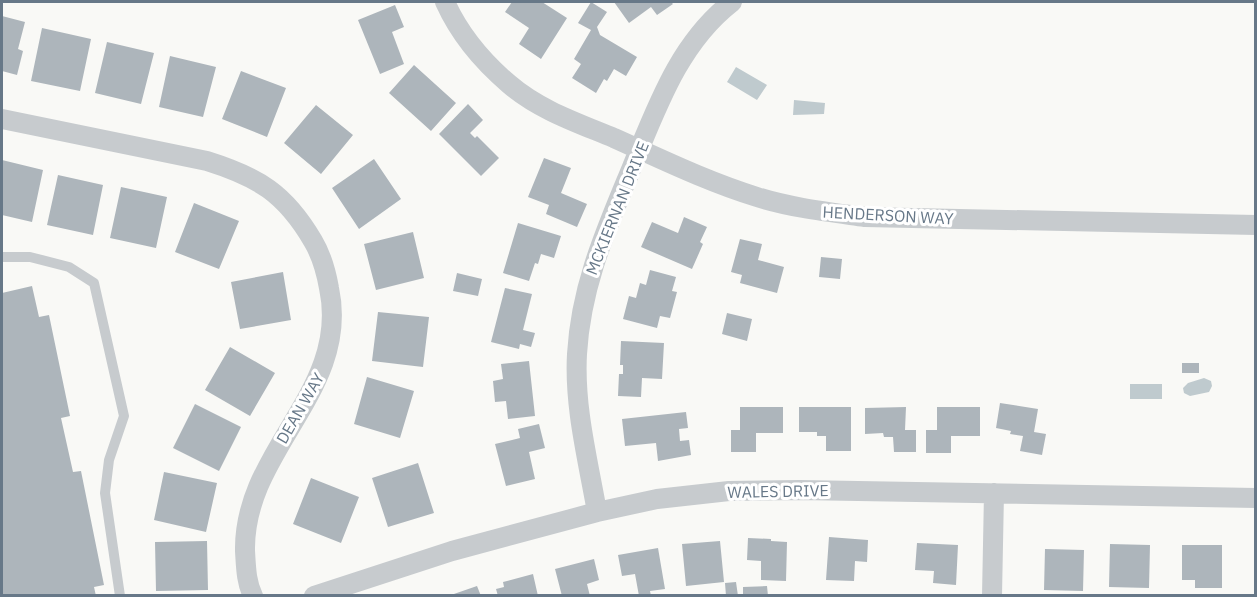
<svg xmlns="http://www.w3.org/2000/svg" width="1257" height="597" font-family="'IBM Plex Sans',sans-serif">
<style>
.water{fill:#bfcace}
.building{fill:#adb5bb}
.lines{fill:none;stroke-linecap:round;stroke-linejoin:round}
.service{stroke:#c7cbce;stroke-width:10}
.minor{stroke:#c7cbce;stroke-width:20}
.labels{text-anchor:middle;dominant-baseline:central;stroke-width:6;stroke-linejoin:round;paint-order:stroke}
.street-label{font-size:16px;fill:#677888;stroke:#fff}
</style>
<rect width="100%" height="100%" fill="#f9f9f6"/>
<!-- water -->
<path class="water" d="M736,67L767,85L757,100L727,82Z
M794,100L825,103L824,114L793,115Z
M1204,378L1211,381L1212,386L1209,392L1190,396L1184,393L1183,388L1188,383Z
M1162,384V399H1130V384Z"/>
<!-- building -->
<path class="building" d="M512,2H542L567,18L541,59L519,44L529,28L505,12Z
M591,2L607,12L597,27L600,35L637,57L626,76L614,69L607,81L604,79L596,93L572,78L581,64L574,59L591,30L578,23Z
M614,2H671L673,4L657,15L651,7L629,23Z
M395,5L404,27L392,32L404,64L380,74L358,20Z
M2,16L25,22L18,49L23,51L17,75L2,71Z
M42,28L91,39L80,91L31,81Z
M107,42L154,53L141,104L95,93Z
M170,56L216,67L203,117L159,107Z
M414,65L456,103L431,131L389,93Z
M241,71L286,88L267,137L222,119Z
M468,104L483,120L470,133L475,138L477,136L499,158L481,176L439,134Z
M316,105L353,135L321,174L284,143Z
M544,158L571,168L561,193L587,204L577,227L546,214L549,205L528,197Z
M374,159L401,199L359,229L332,188Z
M2,160L43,170L32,222L2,215Z
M58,175L103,185L93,235L47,225Z
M121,187L167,197L156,248L110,238Z
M194,203L239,221L219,269L175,252Z
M684,217L707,227L700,242L703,244L692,269L641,247L652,222L678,233Z
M518,223L561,236L554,258L541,254L538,264L535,263L529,281L503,273Z
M413,232L424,278L376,290L364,244Z
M740,239L762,244L758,260L784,267L777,293L740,283L742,275L731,272Z
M821,257L842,259L840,279L819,277Z
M650,270L676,277L672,291L677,292L670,318L660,316L657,328L623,319L629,296L636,298L640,283L646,285Z
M283,272L291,320L240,329L231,282Z
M457,273L482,279L478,296L453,291Z
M32,286L39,317L49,315L70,416L61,418L73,472L81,471L104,585L94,587L96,596H2V293Z
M505,288L532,294L523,330L535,333L531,347L520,344L519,349L491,342Z
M378,312L429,317L423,367L372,361Z
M727,313L752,319L747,341L722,334Z
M621,341L664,343L662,379L642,378L641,397L618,396L619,374H623V365H620Z
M230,347L275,373L250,416L205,390Z
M529,361L535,416L508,419L506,401L495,402L493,381L503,379L501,364Z
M1182,363H1199V373H1182Z
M367,377L414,391L400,438L354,424Z
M1000,403L1038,409L1034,432L1046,434L1042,455L1020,451L1023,436L1010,434L1011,431L996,428Z
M195,404L241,427L219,471L173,448Z
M740,407H783V433H756V452H731V430H740Z
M799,407H851V451H826V436H817V432H799Z
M906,407L905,430H916V452H894L893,437H884L883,433L865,434V408Z
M937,407H980V436H951V453H926V430H937Z
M686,412L688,428L679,429L680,441L689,440L691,455L658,461L656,443L625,446L622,419Z
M539,424L545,448L529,452L535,479L506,486L495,444L520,438L518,429Z
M418,463L434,513L388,527L372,478Z
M164,472L217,483L206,532L154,520Z
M311,478L359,497L341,543L293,524Z
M829,537L868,540L867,562L855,561L854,581L826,580Z
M748,538L771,539V541L787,542L786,581L761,580V561L747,560Z
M207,541L208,590L156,591L155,542Z
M720,541L724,582L686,586L682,544Z
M917,543L958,545L956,585L933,583L934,571L915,570Z
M1110,544L1150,545L1149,588L1109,587Z
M1182,545H1222V588H1195V580H1182Z
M658,548L665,589L650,591L651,596H639L635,574L622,576L618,555Z
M1045,549L1084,550L1083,591L1044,590Z
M594,559L599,580L587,584L590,596H562L555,569Z
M533,574L538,596H498L496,589L504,587L503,582Z
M736,582L738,596H726L725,583Z
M477,586L481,596H451V595Z
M767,586L768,596H743V587Z"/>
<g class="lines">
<!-- service -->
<path class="service" d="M2,257H30L69,267L94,283L124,416L109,460L105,493L120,596"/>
<!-- minor -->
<path class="minor" d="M445,2C459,33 483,62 509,84C539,110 578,123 614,138C661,159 708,182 757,197C792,208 829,212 865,217L1256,225
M2,119L207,161C258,177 285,193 313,241C322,256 326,271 329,288C351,391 243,450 245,551C246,566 246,582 253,596
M597,512C588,460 574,407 577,354C581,285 606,230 632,167C657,107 679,43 732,2
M314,596L452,551L597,512L657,499L729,491L800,490L1256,498
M992,596L994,493"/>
</g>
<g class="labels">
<!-- street labels -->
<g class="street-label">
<text transform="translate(617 208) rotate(-68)">MCKIERNAN DRIVE</text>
<text transform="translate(888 215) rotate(3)">HENDERSON WAY</text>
<text transform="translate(300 408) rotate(-60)">DEAN WAY</text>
<text transform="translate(778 491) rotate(-1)">WALES DRIVE</text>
</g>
</g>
<!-- border -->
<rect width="1257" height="597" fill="none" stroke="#677888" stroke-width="6"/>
</svg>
